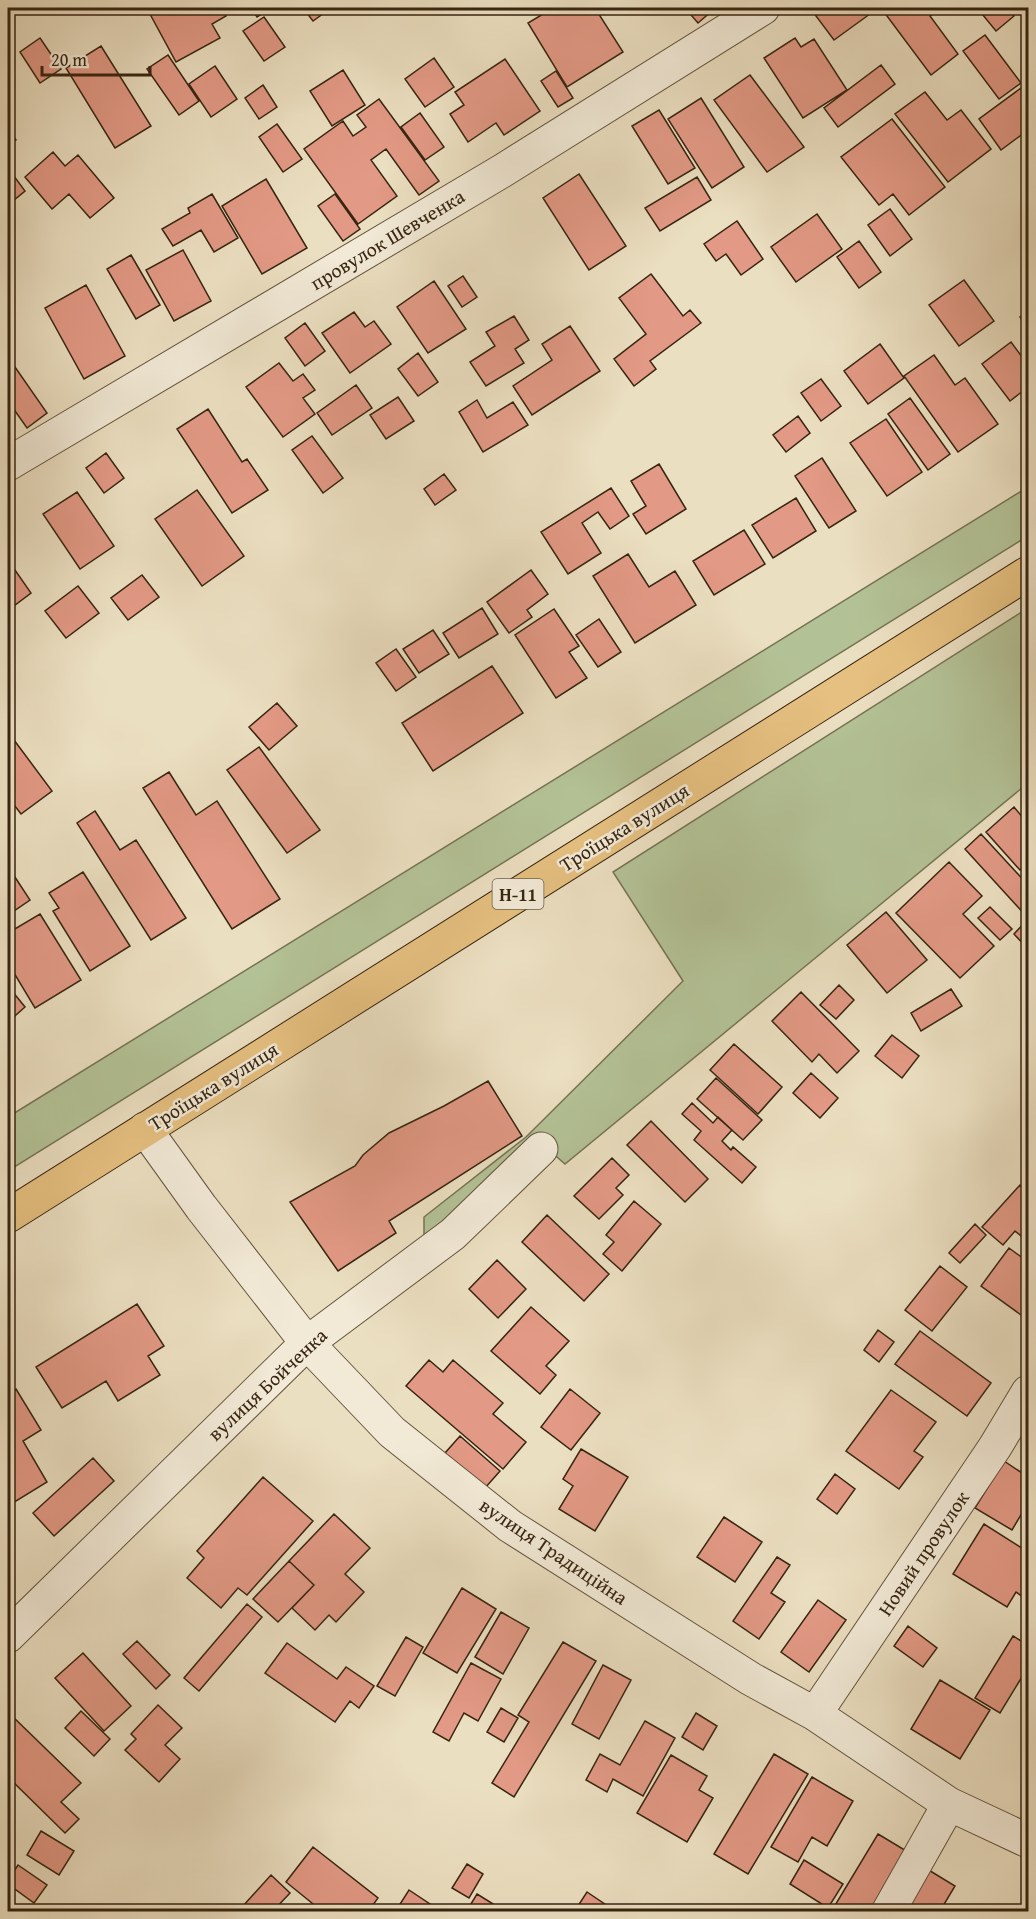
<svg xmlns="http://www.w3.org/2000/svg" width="1036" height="1919" font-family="'Gentium Book Plus',serif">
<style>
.green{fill:#b3c296;stroke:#757454;stroke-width:1.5}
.building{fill:#e29985;stroke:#372511;stroke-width:1.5}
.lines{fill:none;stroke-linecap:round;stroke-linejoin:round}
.street-casing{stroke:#64543d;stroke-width:35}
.primary-casing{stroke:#372511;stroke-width:35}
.street{stroke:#f2ead7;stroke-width:33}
.primary{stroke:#e6c080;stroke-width:33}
.labels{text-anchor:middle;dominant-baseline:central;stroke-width:5;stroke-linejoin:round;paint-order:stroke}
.shield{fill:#f2ead7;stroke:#6f604c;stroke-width:1.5}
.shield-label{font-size:18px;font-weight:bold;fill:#372511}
.street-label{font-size:20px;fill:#372511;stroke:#f2ead7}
</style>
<rect width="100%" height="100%" fill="#ebdfc1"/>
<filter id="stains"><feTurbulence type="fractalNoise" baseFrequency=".00333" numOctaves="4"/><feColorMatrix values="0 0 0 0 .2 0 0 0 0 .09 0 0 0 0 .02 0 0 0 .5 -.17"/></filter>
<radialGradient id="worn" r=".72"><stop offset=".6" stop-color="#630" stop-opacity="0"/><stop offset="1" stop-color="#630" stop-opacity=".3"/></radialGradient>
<!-- green -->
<path class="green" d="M1028,487V536L8,1171V1117Z
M1028,608V783L565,1164L550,1151L424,1242V1217L526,1137L683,981L613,872Z"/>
<!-- building -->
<path class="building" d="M161,8H221L226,16L212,24L220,38L176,62L150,14Z
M251,8H271L257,17Z
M303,8H331L313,21Z
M553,8H595L623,52L567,87L528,23Z
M685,8H710L713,10L698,23Z
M819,8H871L874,11L834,40L813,12Z
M881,8H942L930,16L958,54L931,75Z
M979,8H1007L1014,16L996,31L978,9Z
M264,17L285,47L264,61L243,31Z
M985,35L1021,83L999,99L963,51Z
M40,38L61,69L40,83L20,52Z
M795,38L801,47L814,39L847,90L803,118L764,58Z
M101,46L151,126L115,148L66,68Z
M168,55L199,101L179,115L147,69Z
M434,58L454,87L425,107L405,79Z
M505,59L540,111L504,135L496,123L468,142L450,114L464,105L455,92Z
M881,65L895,84L838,127L824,108Z
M215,66L237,99L211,117L189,84Z
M343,70L365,105L332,126L310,91Z
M556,71L573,98L558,107L541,81Z
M750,75L804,147L767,172L714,100Z
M263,85L277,107L259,119L245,98Z
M1021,88L1028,99V130L1001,150L979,119Z
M925,92L947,120L961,110L991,149L948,182L895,114Z
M701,98L744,167L712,188L668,119Z
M379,99L439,181L419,195L386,149L371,160L397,196L358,224L304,149L343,121L353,136L366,127L357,115Z
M659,110L695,168L668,184L632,126Z
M420,113L444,147L425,160L401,127Z
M892,119L945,187L909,215L893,194L879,205L841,157Z
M277,124L302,159L283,172L259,137Z
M8,129L16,140L8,147Z
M53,152L65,166L78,155L114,198L90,218L69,194L52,209L25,177Z
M8,168L25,191L8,205Z
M579,174L626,246L589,270L543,198Z
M697,177L711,200L660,231L645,208Z
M266,179L307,248L262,274L222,206Z
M212,194L238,238L214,252L201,230L173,246L162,229L190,213L188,208Z
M335,194L360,229L343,241L318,206Z
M890,209L912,239L890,256L868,225Z
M817,214L842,249L796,282L771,247Z
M737,221L763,259L741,275L726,254L716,261L704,244Z
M859,241L881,272L859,288L837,257Z
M183,250L211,301L174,321L146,270Z
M131,255L160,305L136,319L107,269Z
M651,274L683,316L690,310L701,323L650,361L656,369L634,386L614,359L646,334L619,298Z
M463,276L477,297L462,307L448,286Z
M964,280L994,321L959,346L929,305Z
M434,281L466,329L428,353L397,307Z
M86,285L125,356L84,379L45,308Z
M354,312L365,327L374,321L391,344L350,373L322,333Z
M1028,312V329L1020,317Z
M514,316L529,340L515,349L524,363L486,386L470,362L495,346L486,332Z
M305,323L325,351L305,366L285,338Z
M570,326L600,371L532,415L513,386L552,360L542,344Z
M1011,342L1028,365V387L1010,401L982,364Z
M880,344L904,378L868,404L844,371Z
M418,353L438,382L418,396L398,369Z
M934,355L955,385L965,378L998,424L958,452L904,376Z
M8,357L47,413L27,428L8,401Z
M279,363L293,381L303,374L315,390L303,398L315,414L283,437L246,387Z
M821,379L841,406L821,421L801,393Z
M356,385L372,408L332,435L317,413Z
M398,397L414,421L386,439L370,415Z
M910,398L950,454L928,470L888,414Z
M477,400L487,418L513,402L528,425L483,452L459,412Z
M208,409L242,462L247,459L268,490L232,513L177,429Z
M798,416L810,433L786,452L773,435Z
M886,419L922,472L887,496L850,443Z
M312,436L343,478L323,493L292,450Z
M106,453L124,478L104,493L86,468Z
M822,458L856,511L829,528L795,476Z
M659,464L686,509L646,534L633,514L646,506L631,481Z
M444,474L456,490L435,505L424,489Z
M611,488L629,516L610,529L598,512L582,523L601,553L568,574L541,532Z
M197,490L244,556L202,586L155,519Z
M77,492L114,546L80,569L43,514Z
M796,498L816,531L773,558L752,525Z
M744,530L765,564L714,595L693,561Z
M628,554L649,587L675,571L696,605L635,643L593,576Z
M8,560L31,593L11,608L8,602Z
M531,570L548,594L527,610L532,617L509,633L487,602Z
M142,575L159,597L128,620L111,598Z
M78,586L99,613L66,638L45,611Z
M482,608L498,634L459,658L443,633Z
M554,609L579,646L569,652L587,678L556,698L515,635Z
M599,619L621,652L598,667L576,635Z
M433,630L449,654L419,673L403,649Z
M396,649L416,677L396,691L376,663Z
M492,666L523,713L433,771L402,723Z
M277,703L297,726L269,750L249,727Z
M14,740L52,791L21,814L8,797V744Z
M259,747L320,830L287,853L227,770Z
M169,772L196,815L217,801L280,899L232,929L143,788Z
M1014,807L1028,824V863L1020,870L986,832Z
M95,811L120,850L136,840L186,918L151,940L77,823Z
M981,834L1028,885V918L965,849Z
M949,862L982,896L963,914L994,946L960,978L896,913Z
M9,868L30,900L8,915V869Z
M83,872L130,946L90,971L53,911L59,908L49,893Z
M990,907L1012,929L1000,940L978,918Z
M886,912L927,960L887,993L847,945Z
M40,914L81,980L35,1008L8,963V933Z
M1026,921L1028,924V949L1014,934Z
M839,985L854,1000L836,1019L820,1005Z
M8,986L25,1007L8,1022Z
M951,989L962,1006L921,1031L911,1013Z
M801,992L859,1051L837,1073L819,1054L812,1062L772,1021Z
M892,1035L919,1056L902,1078L875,1056Z
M734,1044L782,1087L758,1114L710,1070Z
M811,1073L838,1098L820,1118L793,1093Z
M716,1078L762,1120L743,1140L697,1099Z
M488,1081L522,1136L389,1221L396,1233L338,1271L290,1202L355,1166L363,1155L389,1133L444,1106Z
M692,1103L713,1123L718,1117L732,1130L722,1141L731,1150L733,1147L756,1167L742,1183L694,1140L701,1131L682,1114Z
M651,1121L708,1179L685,1202L627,1145Z
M612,1158L629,1175L616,1188L623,1195L599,1219L574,1196Z
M1020,1185L1028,1192V1240L1027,1241L1015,1231L1003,1245L982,1227Z
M634,1201L661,1224L622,1271L603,1254L614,1242L606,1235Z
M547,1215L609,1274L584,1301L522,1242Z
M975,1224L986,1235L960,1263L949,1253Z
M1009,1248L1028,1262V1320L981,1286Z
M497,1260L526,1289L498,1318L469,1289Z
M940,1266L967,1287L932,1331L905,1310Z
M137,1304L164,1346L148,1356L160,1375L118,1401L106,1381L62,1408L36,1367Z
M531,1307L569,1341L546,1366L556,1375L540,1394L491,1351Z
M878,1330L894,1342L879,1362L864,1350Z
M920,1331L991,1383L967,1416L895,1364Z
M429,1360L443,1372L453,1360L503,1403L493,1414L526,1442L503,1469L406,1386Z
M16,1389L41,1430L23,1441L47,1482L8,1506V1394Z
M570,1389L600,1413L571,1450L541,1427Z
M891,1390L936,1422L914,1451L923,1457L899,1489L846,1451Z
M460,1436L500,1471L485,1488L445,1453Z
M581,1449L628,1477L595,1531L559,1509L573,1486L563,1479Z
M93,1458L114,1481L54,1536L33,1513Z
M1004,1461L1028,1477V1517L1022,1513L1012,1530L975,1508Z
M835,1474L855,1489L837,1514L817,1499Z
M263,1477L313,1521L247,1595L238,1588L221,1608L187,1578L204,1558L197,1551Z
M334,1514L370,1548L345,1574L364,1592L336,1622L329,1615L315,1630L292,1608L314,1585L289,1561Z
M724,1517L762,1542L735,1582L697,1557Z
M984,1524L1028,1552V1568L1027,1571L1028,1573V1594L1026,1599L1016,1592L1007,1607L953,1574Z
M777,1557L790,1565L771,1593L785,1602L759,1639L733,1621Z
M289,1561L314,1585L278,1622L253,1599Z
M462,1588L496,1609L457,1673L423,1653Z
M818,1600L846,1620L809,1672L781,1652Z
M247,1604L262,1617L199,1691L184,1678Z
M501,1612L529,1628L503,1674L475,1657Z
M908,1626L937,1648L923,1667L894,1646Z
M1013,1636L1028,1645V1667L1000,1713L975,1698Z
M406,1637L423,1647L395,1696L377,1686Z
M137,1641L170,1675L156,1689L123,1654Z
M563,1642L596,1661L514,1797L492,1783L529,1722L518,1715Z
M287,1643L337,1679L346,1667L374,1686L359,1708L350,1701L335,1722L265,1673Z
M83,1653L131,1706L104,1731L55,1678Z
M471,1663L501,1679L478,1721L464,1713L449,1741L433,1732Z
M603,1665L631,1680L599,1739L572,1724Z
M940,1680L990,1710L960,1759L911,1729Z
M158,1705L182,1728L165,1745L180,1759L159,1782L125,1750L136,1739L131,1734Z
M501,1708L518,1718L504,1742L487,1732Z
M81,1711L110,1739L94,1756L65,1728Z
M8,1712L81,1783L61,1802L79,1819L65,1833L8,1777Z
M696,1713L717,1726L703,1750L682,1737Z
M645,1721L675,1738L643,1796L613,1779L607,1792L586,1780L600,1754L620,1765Z
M774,1754L808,1774L748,1874L714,1854Z
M671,1755L707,1776L699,1790L713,1798L687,1842L637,1813Z
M812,1777L853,1801L827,1846L812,1837L798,1862L771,1847Z
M41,1831L74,1851L59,1875L27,1855Z
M878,1834L913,1855L879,1912H831Z
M313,1847L378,1898L368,1912H323L286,1882Z
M804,1860L843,1884L828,1908L790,1884Z
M467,1864L483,1874L469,1898L452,1888Z
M18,1865L47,1885L34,1903L8,1884V1880Z
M927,1869L955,1886L943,1906L952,1912H910L904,1908Z
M271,1875L290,1893L272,1912H247L242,1907Z
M409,1890L436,1908L433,1912H395Z
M587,1892L615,1911V1912H574Z
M477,1894L506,1912H466Z"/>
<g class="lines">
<!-- street casing -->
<g class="street-casing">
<path id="street" d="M8,464L502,171L763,8
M145,1129L201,1207L307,1343L392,1432L510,1526L751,1679L815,1714L949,1804L1028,1841
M8,1636L307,1343L453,1234L541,1149
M815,1714L995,1447L1028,1392
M888,1912L949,1804"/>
</g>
<!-- primary casing -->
<g class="primary-casing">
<path id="primary" d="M8,1216L1028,573"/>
</g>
<!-- street -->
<use href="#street" class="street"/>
<!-- primary -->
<use href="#primary" class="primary"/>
</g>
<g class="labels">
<!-- shield labels -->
<rect class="shield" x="492.5" y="879" width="51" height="30" rx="4.5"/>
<g class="shield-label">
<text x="518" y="894">Н-11</text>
</g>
<!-- street labels -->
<g class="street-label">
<text transform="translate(387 239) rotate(-31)">провулок Шевченка</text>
<text transform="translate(624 827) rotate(-32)">Троїцька вулиця</text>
<text transform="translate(213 1086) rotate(-32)">Троїцька вулиця</text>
<text transform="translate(267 1384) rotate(-43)">вулиця Бойченка</text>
<text transform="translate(554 1551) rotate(34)">вулиця Традиційна</text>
<text transform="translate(923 1553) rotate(-56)">Новий провулок</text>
</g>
</g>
<!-- margin -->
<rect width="1036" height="1919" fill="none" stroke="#ebdfc1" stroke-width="30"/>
<rect x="9" y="9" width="1018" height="1901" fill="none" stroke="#372511" stroke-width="3"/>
<rect x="15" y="15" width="1006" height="1889" fill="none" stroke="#372511" stroke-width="1.5"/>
<!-- scale -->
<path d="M42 66v9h108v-9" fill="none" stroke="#372511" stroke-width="3"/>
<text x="51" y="66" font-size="18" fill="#372511" stroke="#f2ead7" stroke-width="4.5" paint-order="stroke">20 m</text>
<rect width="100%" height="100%" filter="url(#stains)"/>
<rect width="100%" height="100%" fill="url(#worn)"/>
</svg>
